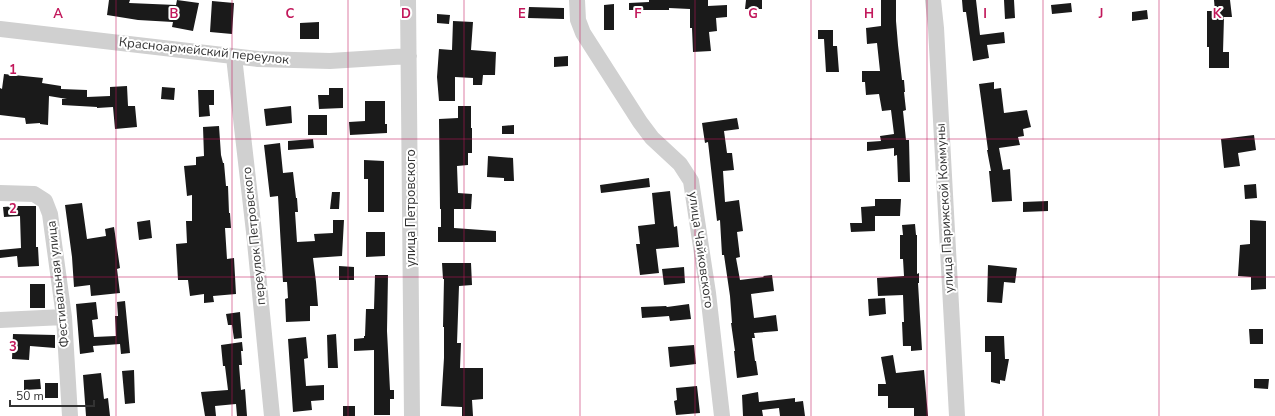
<svg xmlns="http://www.w3.org/2000/svg" width="1275" height="416" font-family="'Nunito Sans',sans-serif">
<style>
.building{fill:#1a1a1a}
.lines{fill:none;stroke-linecap:round;stroke-linejoin:round}
.minor{stroke:#d0d0d0;stroke-width:16}
.grid{fill:none;stroke:#c2185b;stroke-width:1;stroke-opacity:0.55}
.labels{text-anchor:middle;dominant-baseline:central;stroke-width:4;stroke-linejoin:round;paint-order:stroke}
.street-label{font-size:13px;fill:#333;stroke:#fff}
.grid-label{font-size:13px;text-anchor:middle;font-weight:bold;fill:#c2185b;stroke:#fff;stroke-width:4;stroke-linejoin:round;paint-order:stroke}
</style>
<rect width="100%" height="100%" fill="#fff"/>
<!-- building -->
<path class="building" d="M109,0H130L129,3L176,5L177,0L199,3L193,31L172,27L173,22L138,20L107,15Z
M649,0H708V6L727,5V17L716,18L717,31L709,32L711,51L693,52L692,28H690V9L669,8V10H629V3L649,2Z
M746,0H762V9H745Z
M881,0H896V21L898,45L902,80H904L905,92H904L906,110L903,111L906,140H909L910,182H898L897,155L894,156V148L867,151V142L881,141L880,136L894,134L891,110L882,111L879,94L866,95L865,82H862V71H880L877,43L867,44L866,28L881,26Z
M962,0H976L980,35L1004,32L1005,43L987,45L989,58L973,61L966,12H963Z
M1004,0H1014L1015,18L1005,19Z
M1214,0H1230L1232,17H1224L1223,52H1229V68H1209V47H1207V11H1215Z
M212,1L234,3L232,34L210,32Z
M1071,3L1072,12L1052,14L1051,5Z
M614,4V30H604V5Z
M529,7L564,8V19L528,18Z
M1147,10L1148,19L1132,21V12Z
M437,14L450,15L449,24L437,23Z
M453,21L473,22L471,50L496,52L495,75H483L482,85H473V78L455,77V101H439L437,77L439,49L452,50Z
M319,22V39H300V23Z
M818,30H833V46H837L839,72H826L824,39H818Z
M568,56V66L554,67V57Z
M4,74L43,78L42,83L61,86V89L87,90V97L110,96V87L127,86L128,106H135L137,127L115,129L113,107L97,108V107L62,105V99H67L49,96L48,125L40,124V123L26,124L25,118L0,115V88L2,89Z
M994,82V89L1001,88L1004,113L1027,110L1029,119L1031,127L1023,129L1024,136L1018,137L1020,145L999,148L1003,170L1010,169L1012,201L992,202L989,171H991L987,150H988L979,84Z
M162,87L175,88L174,100L161,99Z
M329,88H343V108L319,109L318,95H329Z
M198,90H214V105H209L210,116L199,117Z
M365,101H385V124H387V133L350,135L349,122L365,121Z
M291,106L292,123L266,126L264,109Z
M458,106H471V128H472V153H468V165L457,166L458,193L472,194L471,209H454V228L496,231V242H438V227H441V209H440L439,119L458,118Z
M308,115H327V135H308Z
M737,118L739,129L724,131L727,153H732L734,170L723,171L725,202L739,200L743,231L737,232L740,257L736,258L740,280L764,277L763,276L772,275L774,291L751,294L754,318L776,315L778,331L754,333L755,338H752L755,361H756L758,375L737,378L734,351H735L731,323H732L730,296L724,255H722L720,220L717,221L708,142L705,143L702,123Z
M514,125V134H502V126Z
M219,126L221,155L223,163H224L226,186H228L229,213H230L231,228H225L227,259L234,258L236,294L213,296L214,302L204,303V294L190,296L188,280H178L176,244L187,243L186,221H192V195L187,196L184,166L196,165V157L204,156L203,127Z
M1254,135L1256,150L1238,153L1240,166L1224,168L1221,139Z
M313,139L314,148L288,150V141Z
M280,143L283,173L293,172L296,198H297L298,212H295L297,242L315,241L314,234L333,233V220H344L342,256L313,258L316,282L318,306H310V321L286,322L285,299L288,298L287,282H283L278,196L270,197L264,145Z
M488,156L513,158L514,181H504V178L487,177Z
M364,160L384,161V212H368V179H364Z
M649,178L650,187L601,193L600,185Z
M1256,184L1257,198L1245,199L1244,185Z
M670,191L674,227L677,226L679,247L656,249L659,273L640,275L636,244H640L638,226L655,224L652,193Z
M332,192H340L339,209H330Z
M875,199H901L900,216H875V231L851,232L850,223H862L861,207L875,206Z
M1048,201V211L1023,212V202Z
M82,203L87,239L106,236L105,229L114,227L120,268L117,269L120,293L91,296L90,285L74,287L72,257L65,205Z
M16,206H36V247H38L39,266L18,267L17,256L0,258V250L21,248L20,216L4,217L3,207Z
M150,220L152,238L139,240L137,222Z
M1250,220L1266,221V289L1251,290V277L1238,276L1240,245L1250,244Z
M915,224L916,235H917V274L919,273V283H918L922,350L911,351V346H903L902,322H904L903,295L878,296L877,278L904,276L903,259H900V235H903L902,225Z
M366,232H385V256L366,257Z
M442,263H471L472,285L459,286L457,343H461L460,368H483V399L472,400L473,416H462V407L441,406L444,358V327H443L444,279H443Z
M988,265L1017,268L1015,283L1004,282L1002,303L987,302Z
M339,266L354,267V280H339Z
M684,267L685,283L664,285L662,269Z
M375,275H388L387,331L390,390H394V399H390V415H374V350L354,351V339L364,338V336H365L366,309H374Z
M30,284H45V308H30Z
M885,298L886,314L869,316L868,299Z
M125,301L130,353L121,354L120,344L93,346L94,352L80,354L76,304L96,302L98,319L92,320L94,337L116,336L115,316H118L117,302Z
M689,304L691,319L670,321L669,316L642,318L641,307L666,306L667,307Z
M240,312L242,338L234,339L232,325H228L226,314Z
M1249,329H1263V344H1250Z
M13,334L55,335V348L30,346L29,360L12,359Z
M336,334L338,368H328L327,335Z
M985,336H1004L1005,359H1009L1005,381L1000,380V384L991,382V352H985Z
M306,337L308,358L304,359L306,386L324,385V400L311,401L312,410L293,412L288,339Z
M242,342L243,351H241L242,365H239L241,390L245,389L247,416H237L236,404L215,406L216,416H205L201,392L228,390L225,366H223L221,345Z
M694,345L696,364L670,367L668,347Z
M893,355L896,373L924,370L928,416H914V408H888V396H878V384H886L881,357Z
M134,370L135,403L125,404L122,371Z
M101,373L104,399L108,398L110,416H86L83,375Z
M40,379L41,389L24,390V380Z
M1254,379H1269L1268,389L1254,388Z
M45,383H58V398H45Z
M697,386L700,413L676,415L674,401L677,400L676,388Z
M758,392L759,402L795,398V402L803,401L805,416H780L779,408L762,410L763,416H743L742,395Z
M343,406H355V416H343Z"/>
<g class="lines">
<!-- minor -->
<path class="minor" d="M408,0L412,416
M577,0L578,20L583,33L640,122L652,138L680,164L691,181L708,293L722,416
M933,0L936,28L957,416
M0,29L258,59L330,61L409,56
M234,57L254,232L272,416
M0,193L34,194L45,201L50,214L64,317L70,416
M0,320L64,317"/>
</g>
<!-- grid -->
<path class="grid" d="M116,0V416M232,0V416M348,0V416M464,0V416M580,0V416M695,0V416M811,0V416M927,0V416M1043,0V416M1159,0V416M0,139H1275M0,277H1275"/>
<g class="labels">
<!-- street labels -->
<g class="street-label">
<text transform="translate(204 51) rotate(6)">Красноармейский переулок</text>
<text transform="translate(411 208) rotate(-90)">улица Петровского</text>
<text transform="translate(945 208) rotate(-93)">улица Парижской Коммуны</text>
<text transform="translate(254 236) rotate(-96)">переулок Петровского</text>
<text transform="translate(701 250) rotate(82)">улица Чайковского</text>
<text transform="translate(58 284) rotate(-96)">Фестивальная улица</text>
</g>
</g>
<g class="grid-label">
<text x="58" y="18">A</text>
<text x="174" y="18">B</text>
<text x="290" y="18">C</text>
<text x="406" y="18">D</text>
<text x="522" y="18">E</text>
<text x="638" y="18">F</text>
<text x="753" y="18">G</text>
<text x="869" y="18">H</text>
<text x="985" y="18">I</text>
<text x="1101" y="18">J</text>
<text x="1217" y="18">K</text>
<text x="13" y="74">1</text>
<text x="13" y="213">2</text>
<text x="13" y="351">3</text>
</g>
<!-- scale -->
<path d="M10 400v6h84v-6" fill="none" stroke="#333333" stroke-width="2"/>
<text x="16" y="400" font-size="12" fill="#333333" stroke="#ffffff" stroke-width="3" paint-order="stroke">50 m</text>
</svg>
